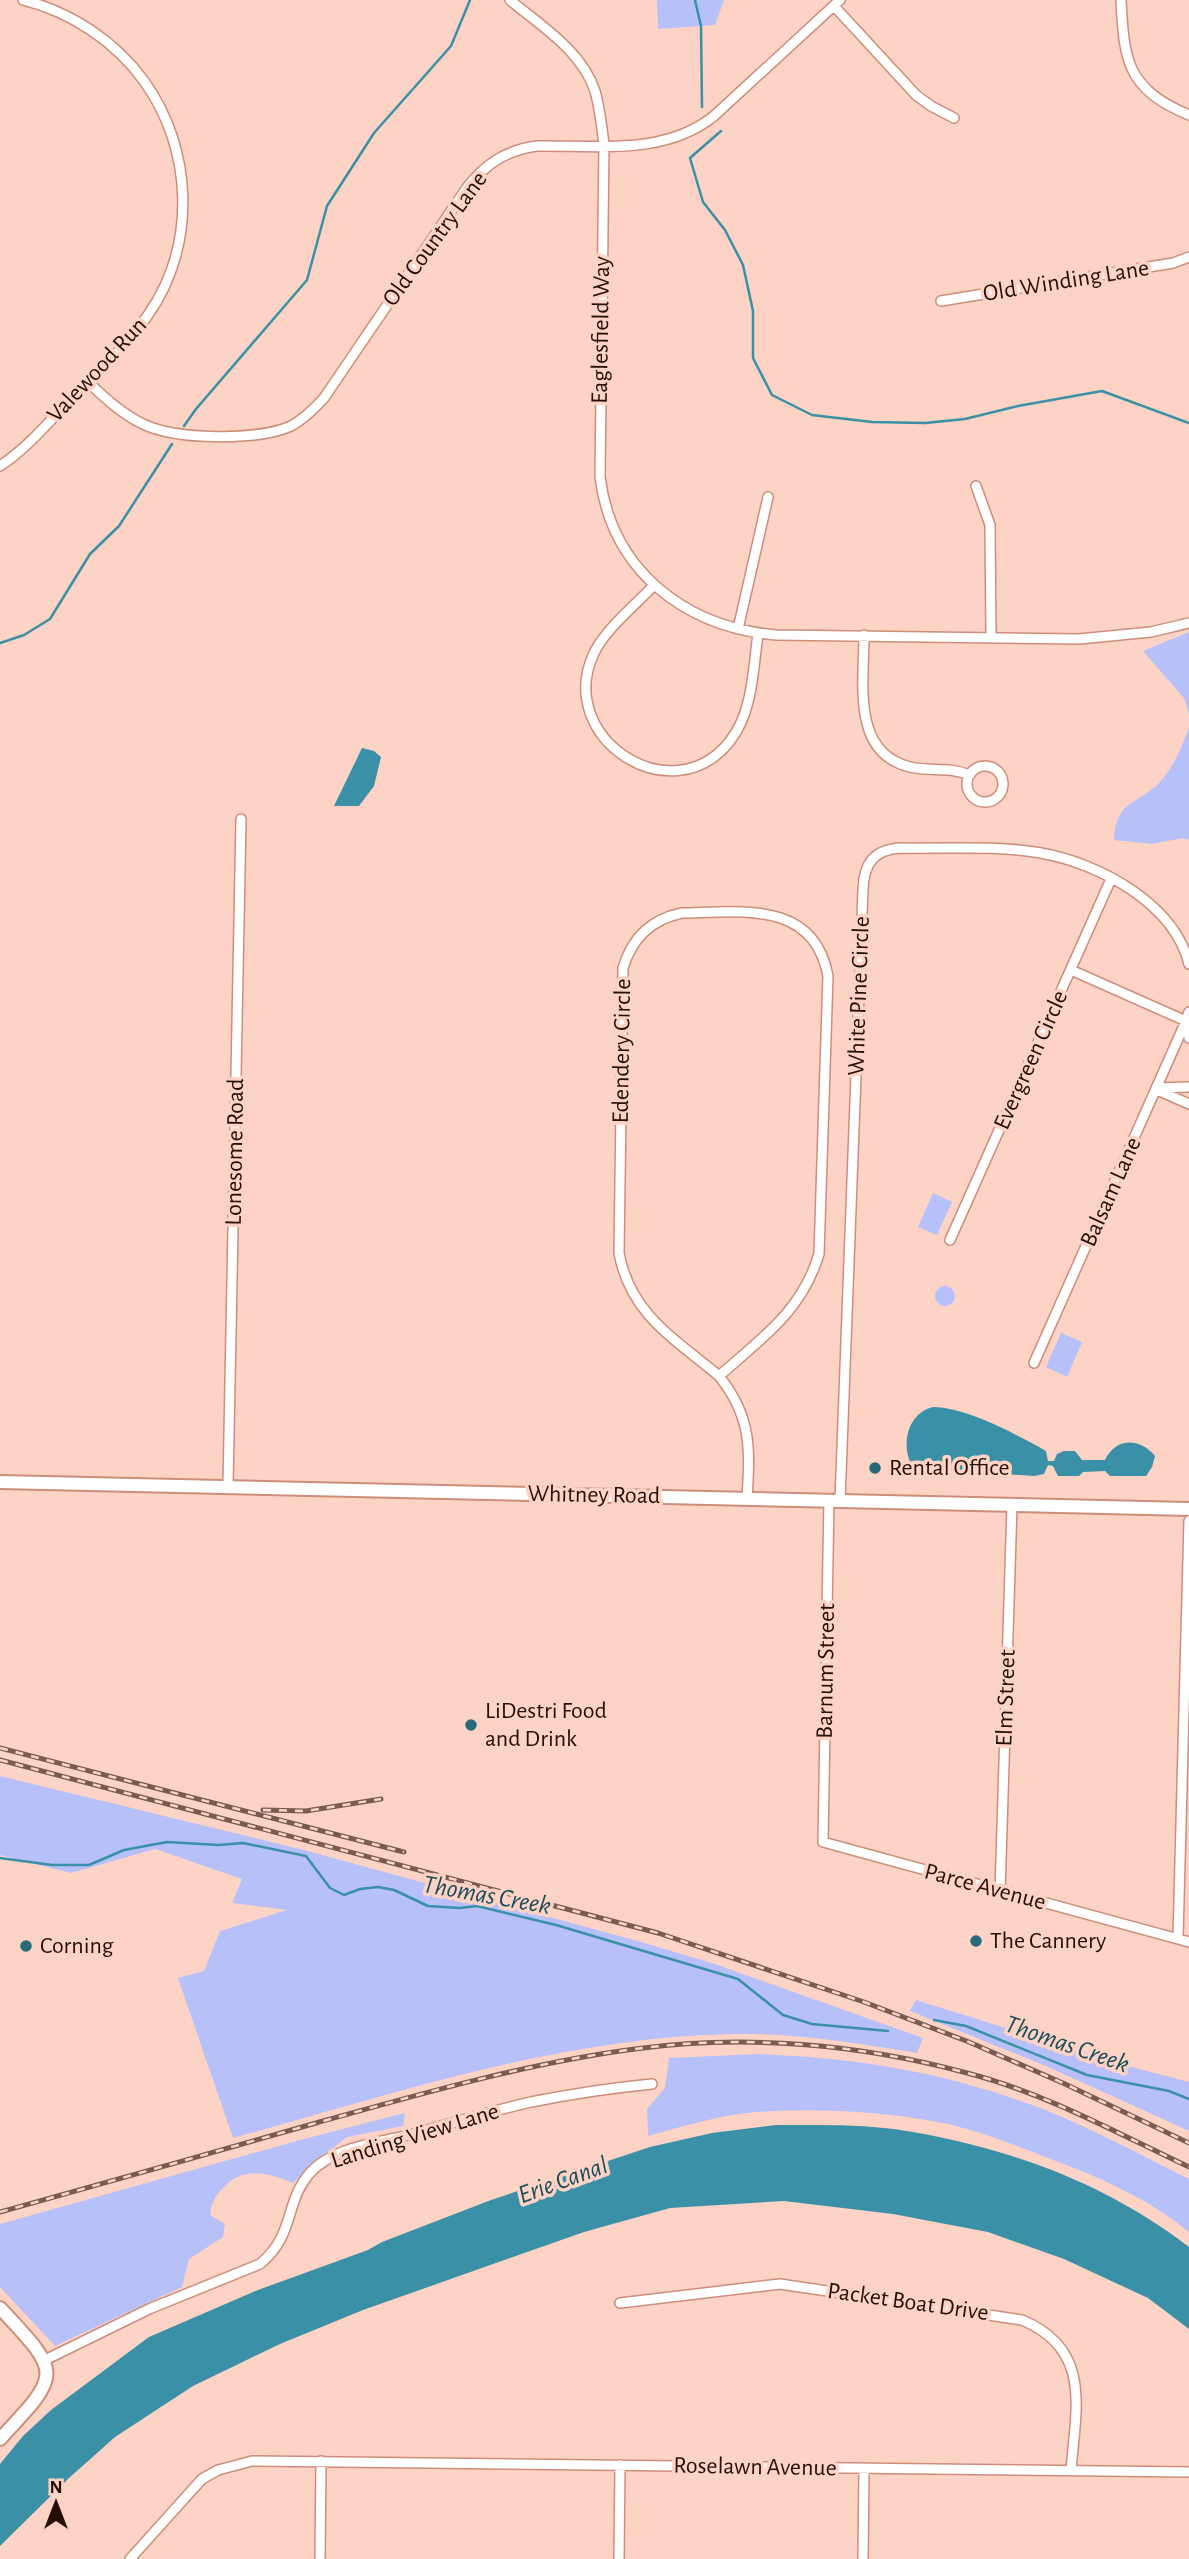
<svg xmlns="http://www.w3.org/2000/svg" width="1189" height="2559" font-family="'Alegreya Sans',sans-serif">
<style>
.green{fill:#b8c0fa}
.water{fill:#3990a7}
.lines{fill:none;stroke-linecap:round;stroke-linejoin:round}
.stream{stroke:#3990a7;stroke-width:2.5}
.street-casing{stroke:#cd8e79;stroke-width:12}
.secondary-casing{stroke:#cd8e79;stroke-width:16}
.street{stroke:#fff;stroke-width:9}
.secondary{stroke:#fff;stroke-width:12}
.rail-casing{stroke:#795b50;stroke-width:5}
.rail{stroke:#fcd3c5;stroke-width:2.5;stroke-dasharray:8;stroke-linecap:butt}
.poi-dot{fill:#266a7b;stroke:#fcd3c5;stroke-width:2.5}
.labels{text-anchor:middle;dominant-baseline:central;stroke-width:7;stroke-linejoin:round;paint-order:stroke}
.street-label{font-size:24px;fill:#260f07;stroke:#fcd3c5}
.poi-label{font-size:24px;fill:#260f07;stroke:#fcd3c5;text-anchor:start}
.water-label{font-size:26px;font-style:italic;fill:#1b4c5a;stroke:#fcd3c5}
</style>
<rect width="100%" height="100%" fill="#fcd3c5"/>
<!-- green -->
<path class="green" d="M657,0H724L715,25L658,29Z
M1189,632V714L1184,698L1143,651Z
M1189,727V840L1183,838L1152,844L1114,840C1117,798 1137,806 1160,782C1173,768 1183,745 1189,727Z
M933,1193L952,1202L937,1235L918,1227Z
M935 1296a10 10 0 1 1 20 0a10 10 0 1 1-20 0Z
M1061,1333L1082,1342L1067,1377L1046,1367Z
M0,1776L304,1850L634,1940L712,1963L923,2038L917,2053C856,2043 796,2033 734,2034C561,2037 397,2093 233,2138L178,1978L204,1971L220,1931L287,1910L232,1903L242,1879L155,1849L71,1873L0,1855Z
M916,2000L1128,2066L1189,2082V2131L1046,2066L910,2011Z
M758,2054C844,2057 927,2069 1009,2097C1072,2117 1130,2150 1189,2179V2232C1149,2199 1097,2176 1048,2158C1012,2144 970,2127 932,2121C875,2111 815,2108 757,2112C720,2115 684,2126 648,2136L647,2109L665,2088L669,2058Z
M405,2113L403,2126L347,2137L314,2163L293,2183C269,2173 244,2166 225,2186C215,2196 212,2201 210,2215L225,2224L223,2237L189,2259L182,2287L55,2346L0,2287V2224L300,2140Z"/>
<!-- water -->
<path class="water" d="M362,748L374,751L381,757L374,786L359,806H334Z
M933,1407C969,1408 1015,1434 1046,1451L1048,1461H1054L1057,1454L1064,1451H1075L1082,1460H1105C1116,1437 1140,1438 1155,1456L1152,1467L1146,1476H1110L1105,1471L1083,1472L1079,1476H1058L1053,1466L1048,1465L1044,1474L1034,1476L959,1471L936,1470L930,1473L913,1468C900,1447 907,1413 933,1407Z
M776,2125C816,2125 855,2124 894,2129C1001,2145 1103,2181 1189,2247V2329L1148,2298L1064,2259L988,2232L893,2214L784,2201L670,2208L584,2232L363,2310L280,2344L193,2386L115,2437L69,2478L0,2546V2464L23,2436L51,2410L149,2337L258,2290L368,2250L382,2242L491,2200L650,2147L712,2133Z"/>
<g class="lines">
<!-- stream -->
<path class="stream" d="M695,0L701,26L702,107
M721,131L690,158L703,202L725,230L743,265L753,311V358L772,395L812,415L872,422L925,423L965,419L1018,406L1102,391L1189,423
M184,426L196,409L307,280L327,206L374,133L451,46L470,0
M0,643L24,635L50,619L90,554L119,526L172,444
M0,1858L52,1865H89L124,1850L167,1842L219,1845L243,1843L306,1856L330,1888L344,1895L360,1889L378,1887L394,1890L428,1906L460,1908L477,1906L556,1925L738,1979L783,2015L812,2024L888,2031
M934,2020L966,2026L1087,2075L1169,2091L1189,2099"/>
<!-- street casing -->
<g class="street-casing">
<path id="street" d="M510,0C541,26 582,51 595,91C600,109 602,127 604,145L600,477C612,571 685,627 776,635L1079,639L1151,632L1189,623
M1121,0C1124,61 1127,89 1189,115
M834,6L916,95L931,106L954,118
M941,301L1173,263L1189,257
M88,382C105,398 122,414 143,424C176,440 258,441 291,426C304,419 314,409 324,398L466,189C485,164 506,150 537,146C598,145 664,156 714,116L840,0
M0,466C29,447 52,418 77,393C101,369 128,344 148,315C197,245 193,149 144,81C115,41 71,12 23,0
M976,486L990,525L991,637
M654,585C635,606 607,627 594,653C554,738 672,815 730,741C753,712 753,669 758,634
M738,629L768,497
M864,635C864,682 851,753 910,767C932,772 946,766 970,775
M967 784a18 18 0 1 1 36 0a18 18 0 1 1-36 0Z
M682,913C741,912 814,900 828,976L819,1254C802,1311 762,1338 719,1376C675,1339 630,1314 619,1253L623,968C632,938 652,919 682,913Z
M1189,1012L1186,1021L1189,1038
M1158,1088L1189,1087
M1157,1090L1189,1104
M950,1240L1111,879
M1034,1363L1186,1021L1071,970
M719,1376C752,1417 750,1449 747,1499
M228,1485L241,819
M829,1500L823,1842L1189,1942
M840,1501L863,889C864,863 874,850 900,848C945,849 997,845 1041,853C1098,863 1174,903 1189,964
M1000,1892L1012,1505
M1178,1938L1189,1521
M620,2303L780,2284L1022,2320C1092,2349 1076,2408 1071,2470
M45,2360L149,2309L260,2264C296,2234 284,2202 310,2173C333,2147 380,2142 413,2134C452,2123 491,2111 531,2102C571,2094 611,2088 652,2084
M130,2559L202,2479L218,2470L252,2461L1189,2472
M320,2559L321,2461
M619,2559L620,2465
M863,2559L864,2468"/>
</g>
<!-- secondary casing -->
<g class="secondary-casing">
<path id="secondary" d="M0,1482L1189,1509
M0,2308C62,2374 62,2373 0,2439"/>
</g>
<!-- street -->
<use href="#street" class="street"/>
<!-- secondary -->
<use href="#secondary" class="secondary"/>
<!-- rail casing -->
<g class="rail-casing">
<path id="rail" d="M0,1748L404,1852
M0,1760L658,1933L864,2002L969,2042L1065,2084L1189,2143
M263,1810L306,1811L381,1799
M0,2212C105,2183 211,2153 316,2123C421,2094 527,2063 635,2049C745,2034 860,2044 967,2073C1045,2093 1117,2133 1189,2167"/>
</g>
<!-- rail -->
<use href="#rail" class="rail"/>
</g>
<!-- markers -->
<g class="poi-dot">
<circle cx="875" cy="1468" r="7"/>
<circle cx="471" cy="1725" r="7"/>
<circle cx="976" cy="1941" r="7"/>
<circle cx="26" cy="1946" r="7"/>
</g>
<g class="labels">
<!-- street labels -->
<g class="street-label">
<text transform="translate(435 239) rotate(-54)">Old Country Lane</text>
<text transform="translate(1066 281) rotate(-9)">Old Winding Lane</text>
<text transform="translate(601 330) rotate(-89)">Eaglesfield Way</text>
<text transform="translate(97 370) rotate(-47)">Valewood Run</text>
<text transform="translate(859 996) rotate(-88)">White Pine Circle</text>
<text transform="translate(622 1051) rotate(-89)">Edendery Circle</text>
<text transform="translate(1031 1060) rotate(-66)">Evergreen Circle</text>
<text transform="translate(235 1152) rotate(-89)">Lonesome Road</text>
<text transform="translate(1111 1192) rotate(-66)">Balsam Lane</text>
<text transform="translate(594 1495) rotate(1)">Whitney Road</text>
<text transform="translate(826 1671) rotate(-89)">Barnum Street</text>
<text transform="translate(1006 1698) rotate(-88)">Elm Street</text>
<text transform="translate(985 1887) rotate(15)">Parce Avenue</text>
<text transform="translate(415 2136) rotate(-17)">Landing View Lane</text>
<text transform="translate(908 2302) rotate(8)">Packet Boat Drive</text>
<text transform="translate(755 2467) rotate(1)">Roselawn Avenue</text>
</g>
<!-- poi labels -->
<g class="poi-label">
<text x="889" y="1468">Rental Office</text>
<text x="485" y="1711">LiDestri Food<tspan x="485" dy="28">and Drink</tspan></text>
<text x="990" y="1941">The Cannery</text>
<text x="40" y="1946">Corning</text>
</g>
<!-- water labels -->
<g class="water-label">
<text transform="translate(487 1895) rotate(10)">Thomas Creek</text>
<text transform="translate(1067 2044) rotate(19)">Thomas Creek</text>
<text transform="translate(563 2180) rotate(-20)">Erie Canal</text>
</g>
</g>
<!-- north arrow -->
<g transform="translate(56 2503)" stroke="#fcd3c5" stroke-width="5" paint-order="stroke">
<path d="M0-5L12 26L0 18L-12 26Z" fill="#260f07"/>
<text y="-10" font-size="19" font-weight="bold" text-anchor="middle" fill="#260f07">N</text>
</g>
</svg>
